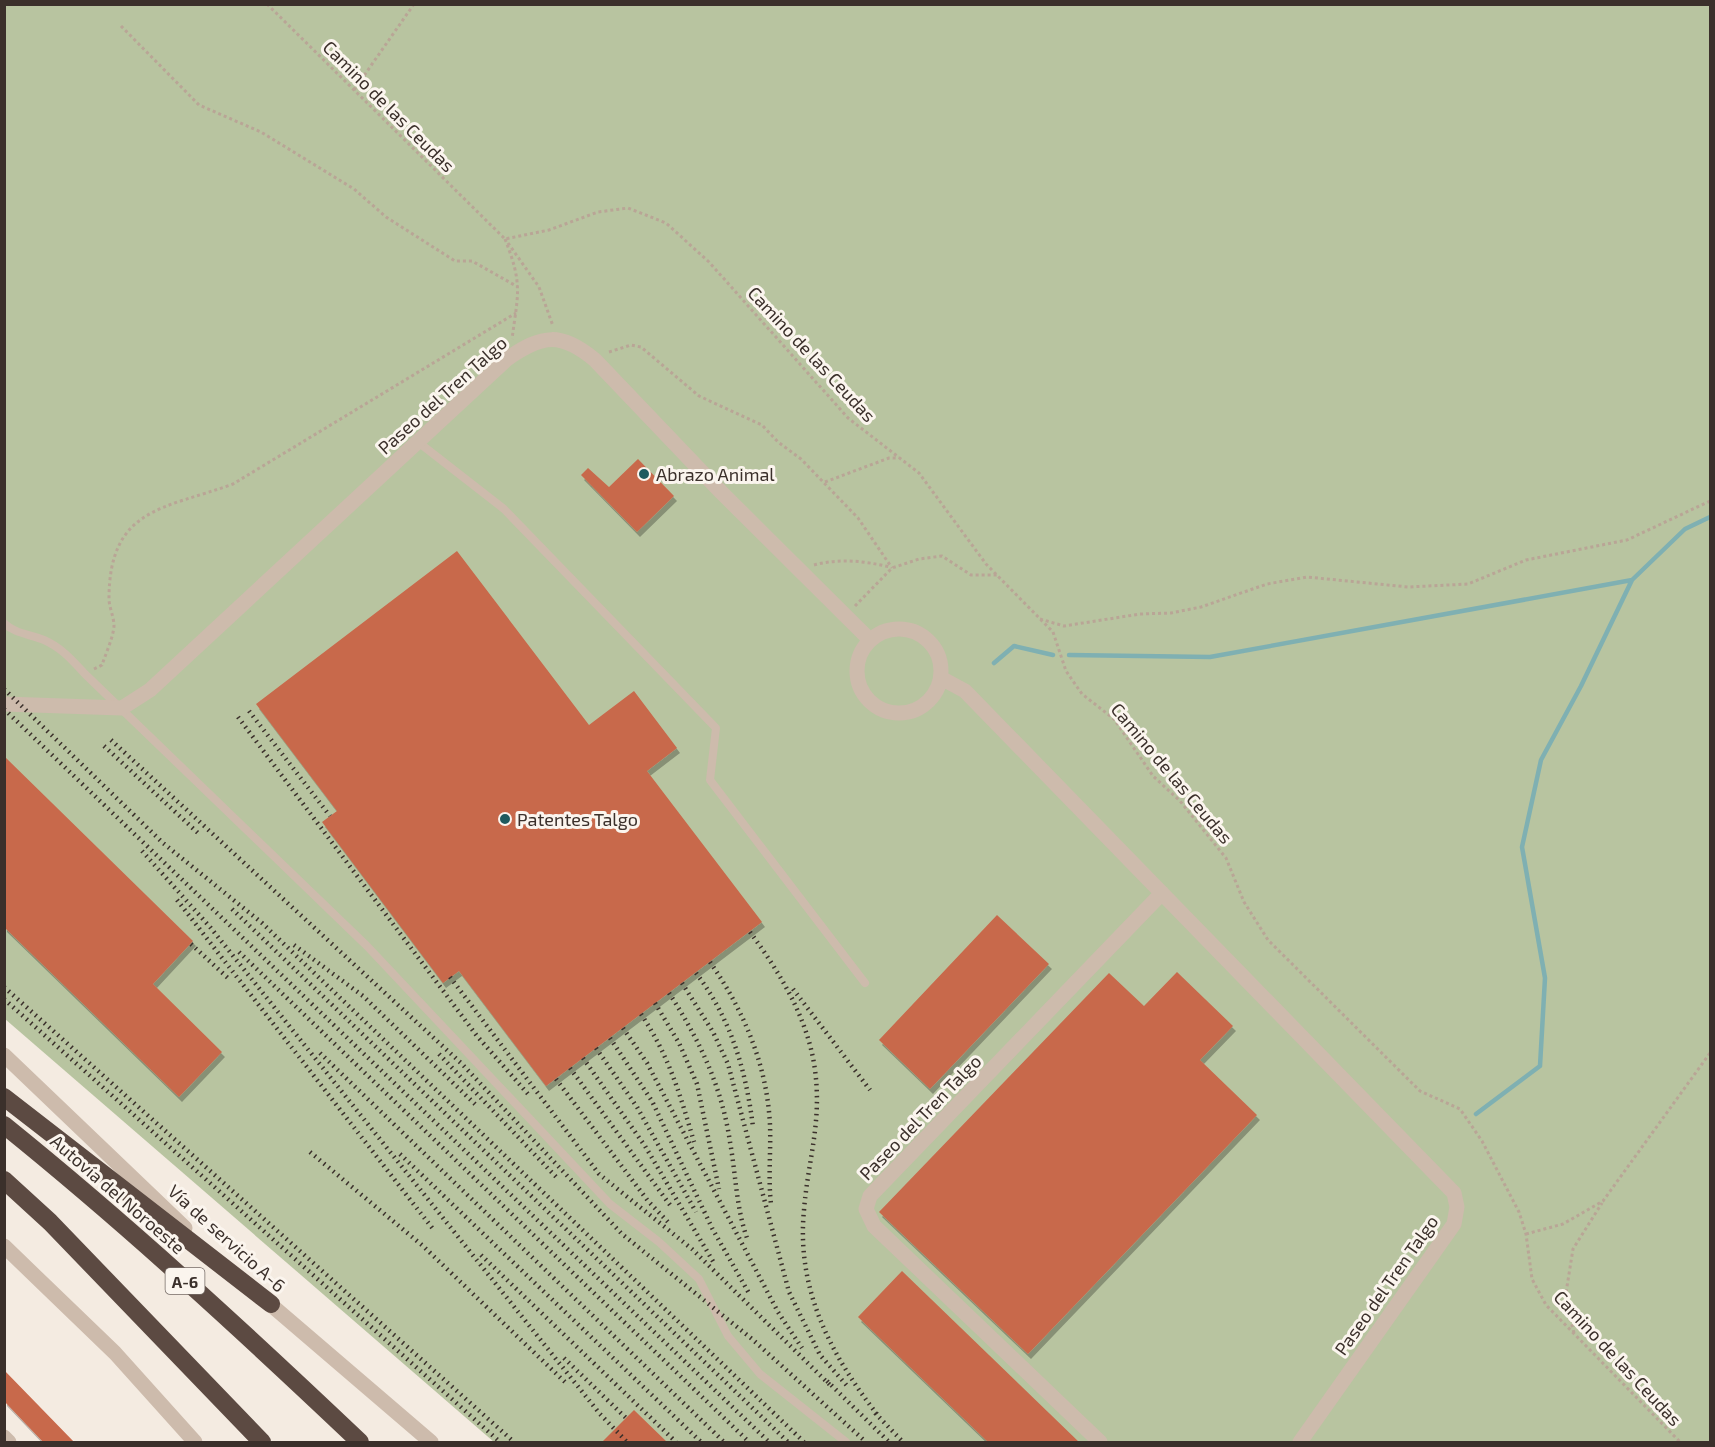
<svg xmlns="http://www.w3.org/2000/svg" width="1715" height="1447" font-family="'Exo 2',sans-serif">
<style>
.green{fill:#b8c4a0}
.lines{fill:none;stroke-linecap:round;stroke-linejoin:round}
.stream{stroke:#7fb0b2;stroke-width:4.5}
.building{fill:#c8694b;filter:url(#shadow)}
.path{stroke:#b9a596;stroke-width:3;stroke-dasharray:3 3;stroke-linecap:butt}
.lane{stroke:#cdbbac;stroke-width:8}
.street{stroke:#cdbbac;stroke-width:15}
.highway{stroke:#5c4a42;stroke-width:18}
.rail{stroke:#3b302b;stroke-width:4.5;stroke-dasharray:1.5 4.5;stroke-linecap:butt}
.poi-dot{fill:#1f5a5e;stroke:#fbf5ee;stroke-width:2}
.labels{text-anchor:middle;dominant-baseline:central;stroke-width:6;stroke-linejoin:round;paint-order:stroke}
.shield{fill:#fbf5ee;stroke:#756b66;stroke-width:1.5}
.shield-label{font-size:16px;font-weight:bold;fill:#3b302b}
.street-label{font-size:18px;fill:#3b302b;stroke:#fbf5ee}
.poi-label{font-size:18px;fill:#3b302b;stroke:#fbf5ee;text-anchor:start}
</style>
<defs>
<filter id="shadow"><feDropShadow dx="3" dy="5" stdDeviation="0" flood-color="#0004"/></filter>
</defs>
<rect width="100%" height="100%" fill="#f4ebe1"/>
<!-- green -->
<path class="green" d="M5,5H1710V1442H494L5,1019Z"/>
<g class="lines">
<!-- stream -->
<path class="stream" d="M1069,655L1210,657L1632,580L1685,529L1710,517
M994,663L1014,646L1053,655
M1476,1114L1540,1066L1545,978L1522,847L1541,760L1581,686L1632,580"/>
</g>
<!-- building -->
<path class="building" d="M638,459L674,496L637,532L581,475L588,468L609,487Z
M457,551L589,725L634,691L677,748L647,771L762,922L546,1086L459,971L443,983L322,822L337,811L256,704Z
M4,756L193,941L153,984L222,1052L179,1097L4,927Z
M997,915L1049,964L930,1089L879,1040Z
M1177,972L1233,1026L1200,1060L1257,1115L1028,1354L879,1212L1109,973L1144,1006Z
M902,1271L1080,1443H989L858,1317Z
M4,1370L75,1443H44L4,1401Z
M634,1410L668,1443H601Z"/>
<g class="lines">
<!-- path -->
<path class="path" d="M267,4L505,239L549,230L598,212L628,208L666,223L709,262L848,418L919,473L986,564L1053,632L1066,671L1082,694L1114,719L1153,776L1180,801L1226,858L1244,902L1268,940L1420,1091L1460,1109L1482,1141L1519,1212L1526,1234L1532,1279L1546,1305L1680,1442
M121,26L199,105L261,132L354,189L386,217L455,261H472L518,287
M354,90L414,4
M505,239C523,285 518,293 512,339
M508,243L539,287L553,326
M609,352L631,345L641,347L699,396L762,425L778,442L801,459L858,518L892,568
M825,482L889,458H899
M814,565C840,558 864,561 890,567
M855,606L892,568L919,559L942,556L971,575H997
M1040,619L1064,626L1140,614L1171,613L1201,607L1267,584L1307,577L1408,587L1468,584L1526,560L1627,540L1710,501
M94,669L102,665C106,653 113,638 114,626C114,617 109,607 109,599C109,507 165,509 233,484L516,313
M1526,1234L1563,1224L1603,1201L1710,1053
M1574,1333L1565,1299L1573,1249L1602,1203"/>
<!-- lane -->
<path class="lane" d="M418,442L504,509L716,728L710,780L865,983
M4,623C15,634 30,634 44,640C62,648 72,660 85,674L367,946L610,1204L659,1242L699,1279L728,1336L760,1374L846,1442"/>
<!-- street -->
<path class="street" d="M857 671a42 42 0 1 1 84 0a42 42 0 1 1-84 0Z
M941,678L965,691L1454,1193L1457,1207L1454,1224L1300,1442
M4,704L122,708L150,690L507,359C543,334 561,332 595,360L721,492L870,640
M4,1055L185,1228
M4,1246L115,1353L195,1442
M263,1298L431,1442
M4,1437L9,1442
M1100,1442L874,1226L866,1209L870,1196L1162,893"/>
<!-- highway -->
<path class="highway" d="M4,1097L271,1304
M4,1125C128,1225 245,1333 360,1442
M4,1180L50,1222L262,1442"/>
<!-- rail -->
<path class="rail" d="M4,689L163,843L262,923L804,1442
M4,709L769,1442
M249,711L330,816
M238,717L477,1036L528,1094
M111,740L462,1064L622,1234L752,1339L866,1442
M104,746L198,833
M142,851L210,927L600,1414L627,1442
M177,900L433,1229
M232,909L788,1442
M750,932C780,973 808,1018 815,1070C822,1123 808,1160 804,1210C796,1291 832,1357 880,1418
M191,944L229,979
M294,945L363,996L478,1107
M239,952L749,1442
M710,962C744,1011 767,1065 770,1125C771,1151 768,1178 771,1204
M696,973C731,1019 746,1070 753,1127
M450,977L599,1174L692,1249L832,1387
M682,983L713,1032L728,1064L789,1292L820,1355L849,1388
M4,987L514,1442
M793,989L870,1090
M669,993C699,1039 722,1087 730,1142C736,1175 736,1207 747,1238
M4,999L500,1442
M655,1003L679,1043L697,1084L719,1189
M641,1014C669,1056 680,1094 694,1142
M623,1028L647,1063L778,1312L802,1348
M610,1038L652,1101L712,1228L750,1295
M596,1048L637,1107L696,1212
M320,1053L724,1442
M439,1054L559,1180
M583,1058L645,1146L714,1263
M570,1068L670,1205
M556,1079L648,1201L668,1222
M310,1152L423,1246L568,1385
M400,1154L701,1442
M481,1255L676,1442
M564,1358L626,1418
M827,1381L889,1442
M875,1413L903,1442"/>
</g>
<!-- markers -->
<g class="poi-dot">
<circle cx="644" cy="474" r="6"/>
<circle cx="505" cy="819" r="6"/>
</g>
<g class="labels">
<!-- shield labels -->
<rect class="shield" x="165.5" y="1268" width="39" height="26" rx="4.5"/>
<g class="shield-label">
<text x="185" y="1281">A-6</text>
</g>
<!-- street labels -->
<g class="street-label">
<text transform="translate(389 106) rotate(45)">Camino de las Ceudas</text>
<text transform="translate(812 354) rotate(47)">Camino de las Ceudas</text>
<text transform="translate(442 395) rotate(-42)">Paseo del Tren Talgo</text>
<text transform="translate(1172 773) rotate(50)">Camino de las Ceudas</text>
<text transform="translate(920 1117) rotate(-46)">Paseo del Tren Talgo</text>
<text transform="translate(118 1194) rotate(41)">Autovía del Noroeste</text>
<text transform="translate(227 1238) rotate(42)">Vía de servicio A-6</text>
<text transform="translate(1386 1285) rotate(-55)">Paseo del Tren Talgo</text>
<text transform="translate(1618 1358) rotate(47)">Camino de las Ceudas</text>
</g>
<!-- poi labels -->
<g class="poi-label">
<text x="656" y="474">Abrazo Animal</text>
<text x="517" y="819">Patentes Talgo</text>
</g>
</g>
<!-- border -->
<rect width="1715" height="1447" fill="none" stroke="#3b302b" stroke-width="12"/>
</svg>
